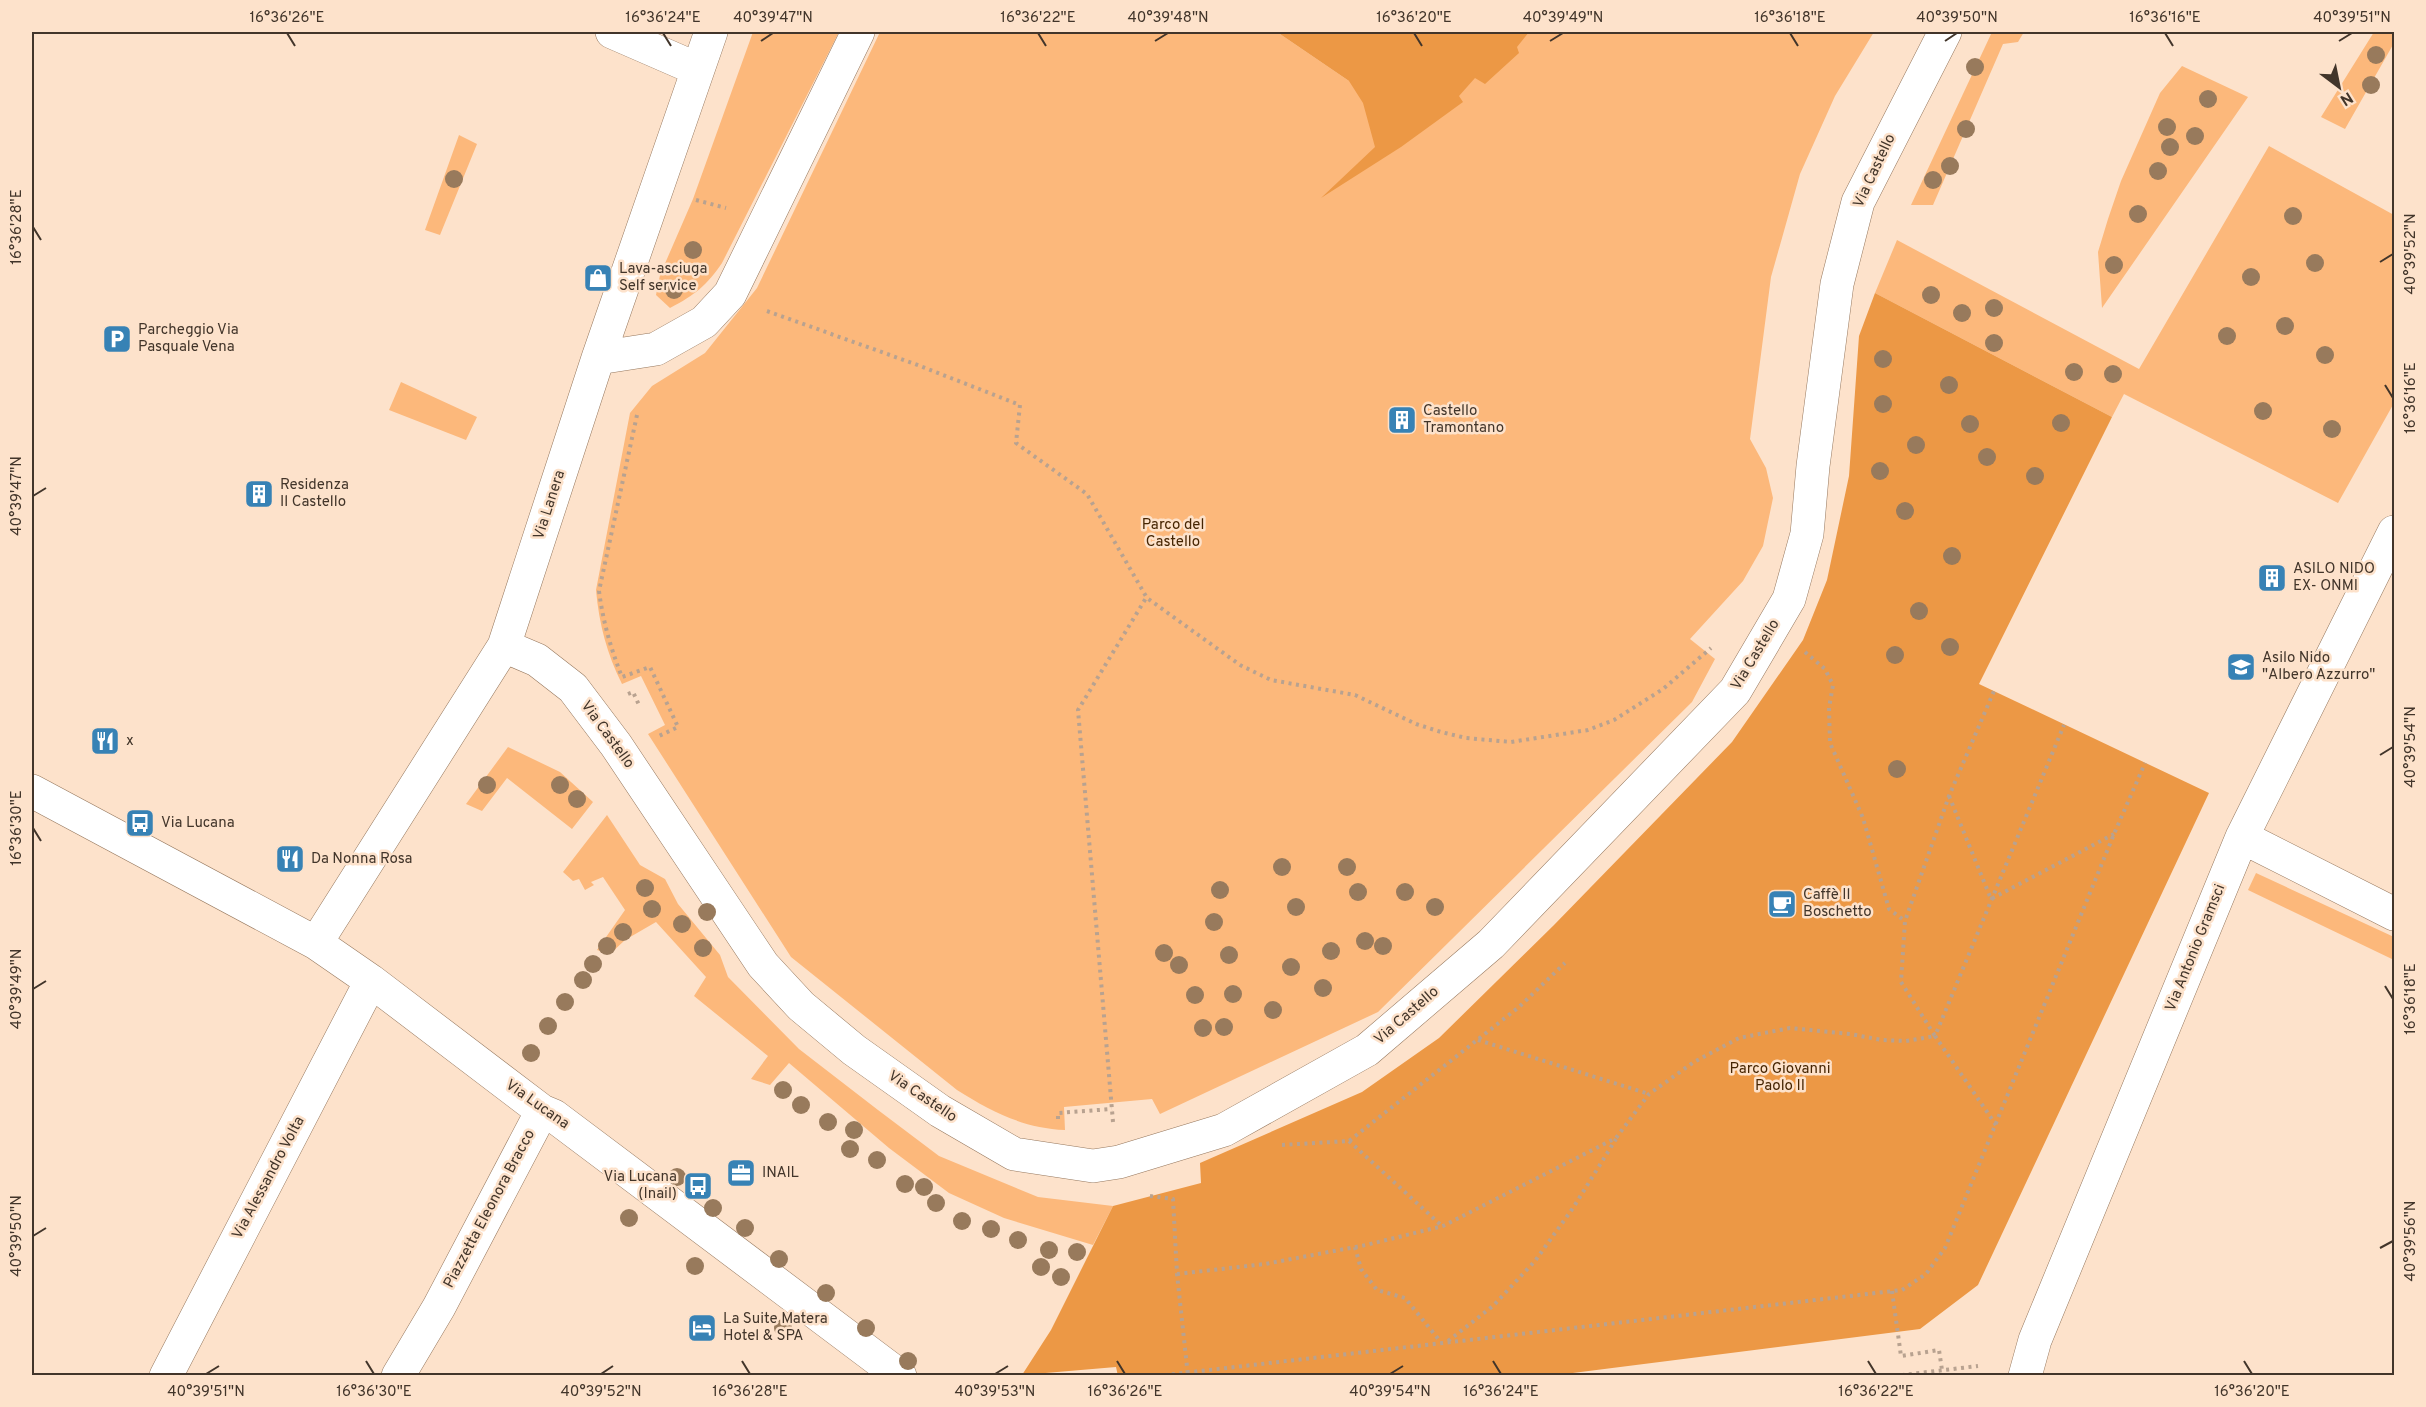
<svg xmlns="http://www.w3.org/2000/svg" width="2426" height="1407" font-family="Overpass,sans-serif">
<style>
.green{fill:#fcb87b}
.forest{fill:#ec9845}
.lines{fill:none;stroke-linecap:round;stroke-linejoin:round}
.minor-casing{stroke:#96785e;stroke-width:34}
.path{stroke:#b8a290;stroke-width:4;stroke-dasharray:3 4.5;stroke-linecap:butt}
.minor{stroke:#fff;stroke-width:33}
.tree{fill:#987a5c}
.ticks{fill:none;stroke:#42352a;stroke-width:2}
.labels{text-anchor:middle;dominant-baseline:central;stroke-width:5;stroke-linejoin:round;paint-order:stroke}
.street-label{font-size:15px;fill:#42352a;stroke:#fde2cb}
.poi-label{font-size:15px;fill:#42352a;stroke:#fde2cb;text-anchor:start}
.park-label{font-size:15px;fill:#462502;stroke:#fde2cb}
.neatline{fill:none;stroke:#42352a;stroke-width:2}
.ticks-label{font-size:15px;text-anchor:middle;fill:#42352a}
</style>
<rect width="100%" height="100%" fill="#fde2cb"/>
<!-- green -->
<path class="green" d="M753,32H839L722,263C707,285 695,295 670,308L656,295L660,275L693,199Z
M880,32H1277L1349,81L1371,32H1874L1835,96L1800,174L1771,277L1750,439L1766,468L1773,498L1763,546L1743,581L1690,639L1715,659L1692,702L1378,1012L1160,1114L1152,1099L1064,1107L1065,1130C1023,1128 992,1112 957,1090L791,957L648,734L665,725L641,676L622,684C607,654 599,624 596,590L630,413L652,386L705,353L757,288Z
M1992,32H2024L2018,42L2003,44L1933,205H1911Z
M2374,32H2394V43L2345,129L2321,117Z
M2182,66L2248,97L2102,308L2098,252L2108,219L2121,181L2160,93Z
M459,135L477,144L440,235L425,230Z
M2269,146L2394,215V403L2338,503L2124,394L2112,417L1875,293L1897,240L2139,369Z
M401,382L477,417L466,440L389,410Z
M508,747L560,772L593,802L572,829L507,778L482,811L466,804Z
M607,815L640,865L665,879L678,904L720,955L728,977L799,1049L878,1110L939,1156L1038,1197L1113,1206L1093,1245L1004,1218L949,1193L889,1148L789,1063L770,1085L751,1079L768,1056L694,996L706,977L656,922L625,940L610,954L597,950L625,910L603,877L591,882L594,885L585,890L579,879L573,881L563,872Z
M2256,873L2394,937V960L2248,890Z"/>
<!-- forest -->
<path class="forest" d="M1277,32H1529L1517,47L1519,53L1485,84L1475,78L1459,96L1463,102L1401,147L1321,198L1375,147L1363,103L1349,81Z
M1875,293L2112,417L1979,684L2209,793L1978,1285L1920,1329L1557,1375L1118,1376L1116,1367L1022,1375L1051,1330L1113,1206L1201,1183L1200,1163L1362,1092L1439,1038L1554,925L1732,742L1803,640L1827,580L1849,476L1859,336Z"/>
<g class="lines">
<!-- minor casing -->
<g class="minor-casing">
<path id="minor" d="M612,32L697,69
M598,358L656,349L704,322L730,294L858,32
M504,646L537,660L573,688L616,745L763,965L801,1006L854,1050L940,1111L1014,1154L1093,1166L1119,1162L1224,1130L1367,1050L1491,944L1735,691L1789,599L1807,534L1813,466L1837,284L1858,202L1945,32
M32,791L316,943L371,981L542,1111L554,1116L900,1376
M2242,837L2394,914
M316,943L504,646L598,358L711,32
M166,1376L371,981
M398,1376L439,1307L542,1111
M2025,1376L2035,1340L2242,837L2394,532"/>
</g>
<!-- path -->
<path class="path" d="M696,200L726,208
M767,311L915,364L1020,405L1016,443L1087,494L1147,598L1240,665L1271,680L1355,695L1416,724L1441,732L1466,738L1511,742L1588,730L1614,720L1663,689L1711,648
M637,415L599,591C603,622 611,649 622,677L650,667L678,727L659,736
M1805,652L1825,669L1833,685L1829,708L1830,743L1863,818L1889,909L1905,921
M628,694L633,692L639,705
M1949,796L1991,899L2114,834
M1478,1040L1649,1094
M1058,1119V1113L1112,1109
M1113,1122L1078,710L1146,598
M1996,1125L1935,1036L2064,725
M1349,1141L1442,1226
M1282,1145L1349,1141L1519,1007L1565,963
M1150,1196L1173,1199L1177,1274L1188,1376
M1355,1247L1361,1269L1377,1290L1405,1298L1440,1341
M1177,1274L1265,1264L1366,1245L1443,1226L1616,1138L1649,1094L1694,1062L1739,1038L1790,1028L1850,1034L1882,1040L1906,1041L1935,1036L1901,982L1905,921L1949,796L1994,691
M1892,1291L1901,1356L1939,1350L1942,1370
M1448,1341L1493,1306L1535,1261L1573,1208L1616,1139
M1157,1376L1902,1290L1926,1274L1945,1248L2114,834L2145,763
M1894,1376L1978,1366"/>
<!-- minor -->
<use href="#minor" class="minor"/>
</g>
<!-- trees -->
<g class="tree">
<circle cx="2376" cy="55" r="9"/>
<circle cx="1975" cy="67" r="9"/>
<circle cx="2371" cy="85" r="9"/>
<circle cx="2208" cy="99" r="9"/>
<circle cx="2167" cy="127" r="9"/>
<circle cx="1966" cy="129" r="9"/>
<circle cx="2195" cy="136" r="9"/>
<circle cx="2170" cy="147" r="9"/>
<circle cx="1950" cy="166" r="9"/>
<circle cx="2158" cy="171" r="9"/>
<circle cx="454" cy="179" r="9"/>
<circle cx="1933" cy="180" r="9"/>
<circle cx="2138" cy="214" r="9"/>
<circle cx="2293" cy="216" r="9"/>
<circle cx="693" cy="250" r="9"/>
<circle cx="2315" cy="263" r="9"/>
<circle cx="2114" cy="265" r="9"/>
<circle cx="2251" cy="277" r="9"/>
<circle cx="674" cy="290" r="9"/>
<circle cx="1931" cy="295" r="9"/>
<circle cx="1994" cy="308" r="9"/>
<circle cx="1962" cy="313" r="9"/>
<circle cx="2285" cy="326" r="9"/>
<circle cx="2227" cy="336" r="9"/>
<circle cx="1994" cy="343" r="9"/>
<circle cx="2325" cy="355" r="9"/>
<circle cx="1883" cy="359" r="9"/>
<circle cx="2074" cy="372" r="9"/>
<circle cx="2113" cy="374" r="9"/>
<circle cx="1949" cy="385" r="9"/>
<circle cx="1883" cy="404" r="9"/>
<circle cx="2263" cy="411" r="9"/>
<circle cx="2061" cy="423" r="9"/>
<circle cx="1970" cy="424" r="9"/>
<circle cx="2332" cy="429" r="9"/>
<circle cx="1916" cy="445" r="9"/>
<circle cx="1987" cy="457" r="9"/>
<circle cx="1880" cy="471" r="9"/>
<circle cx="2035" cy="476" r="9"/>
<circle cx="1905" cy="511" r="9"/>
<circle cx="1952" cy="556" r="9"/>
<circle cx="1919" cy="611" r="9"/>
<circle cx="1950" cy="647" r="9"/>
<circle cx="1895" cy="655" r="9"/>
<circle cx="1897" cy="769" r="9"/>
<circle cx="487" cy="785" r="9"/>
<circle cx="560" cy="785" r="9"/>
<circle cx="577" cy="799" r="9"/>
<circle cx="1282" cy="867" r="9"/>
<circle cx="1347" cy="867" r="9"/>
<circle cx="645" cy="888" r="9"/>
<circle cx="1220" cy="890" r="9"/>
<circle cx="1358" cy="892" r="9"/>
<circle cx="1405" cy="892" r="9"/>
<circle cx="1296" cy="907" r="9"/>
<circle cx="1435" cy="907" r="9"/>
<circle cx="652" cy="909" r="9"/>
<circle cx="707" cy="912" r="9"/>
<circle cx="1214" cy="922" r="9"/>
<circle cx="682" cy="924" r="9"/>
<circle cx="623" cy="932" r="9"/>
<circle cx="1365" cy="941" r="9"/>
<circle cx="607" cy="946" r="9"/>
<circle cx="1383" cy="946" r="9"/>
<circle cx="703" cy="948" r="9"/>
<circle cx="1331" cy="951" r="9"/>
<circle cx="1164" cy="953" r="9"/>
<circle cx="1229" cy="955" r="9"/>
<circle cx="593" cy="964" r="9"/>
<circle cx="1179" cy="965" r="9"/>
<circle cx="1291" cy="967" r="9"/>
<circle cx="583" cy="980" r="9"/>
<circle cx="1323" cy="988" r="9"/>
<circle cx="1233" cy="994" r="9"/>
<circle cx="1195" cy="995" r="9"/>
<circle cx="565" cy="1002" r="9"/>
<circle cx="1273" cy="1010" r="9"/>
<circle cx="548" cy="1026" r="9"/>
<circle cx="1224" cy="1027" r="9"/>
<circle cx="1203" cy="1028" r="9"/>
<circle cx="531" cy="1053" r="9"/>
<circle cx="783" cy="1090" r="9"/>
<circle cx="801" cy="1105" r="9"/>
<circle cx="828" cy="1122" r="9"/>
<circle cx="854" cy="1130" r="9"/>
<circle cx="850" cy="1149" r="9"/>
<circle cx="877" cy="1160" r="9"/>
<circle cx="677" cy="1177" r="9"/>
<circle cx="905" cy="1184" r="9"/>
<circle cx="924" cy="1187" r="9"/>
<circle cx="936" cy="1203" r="9"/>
<circle cx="713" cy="1208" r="9"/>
<circle cx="629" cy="1218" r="9"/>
<circle cx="962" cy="1221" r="9"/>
<circle cx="745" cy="1228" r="9"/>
<circle cx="991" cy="1229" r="9"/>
<circle cx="1018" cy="1240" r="9"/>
<circle cx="1049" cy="1250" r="9"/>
<circle cx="1077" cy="1252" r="9"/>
<circle cx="779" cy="1259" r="9"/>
<circle cx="695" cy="1266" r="9"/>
<circle cx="1041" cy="1267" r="9"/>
<circle cx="1061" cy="1277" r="9"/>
<circle cx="826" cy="1293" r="9"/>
<circle cx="783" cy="1328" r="9"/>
<circle cx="866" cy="1328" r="9"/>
<circle cx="908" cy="1361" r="9"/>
</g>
<!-- ticks -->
<path class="ticks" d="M287,33L295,46M663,33L671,46M1038,33L1046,46M1414,33L1422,46M1790,33L1798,46M2165,33L2173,46M761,41L773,33M1155,41L1168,33M1550,41L1563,33M1945,41L1957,33M2339,41L2352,33M33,227L41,240M2380,262L2393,254M2385,385L2393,398M33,496L46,488M2380,755L2393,747M33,828L41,841M2385,986L2393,999M33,989L46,981M33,1236L46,1228M2380,1248L2393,1241M366,1361L374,1374M742,1361L750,1374M1117,1361L1125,1374M1493,1361L1501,1374M1868,1361L1876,1374M2244,1361L2252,1374M206,1374L219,1366M601,1374L613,1366M995,1374L1008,1366M1390,1374L1403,1366"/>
<!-- icons -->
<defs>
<g id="shop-square" transform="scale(1.5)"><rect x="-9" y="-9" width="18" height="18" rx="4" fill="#3782b5" stroke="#fde2cb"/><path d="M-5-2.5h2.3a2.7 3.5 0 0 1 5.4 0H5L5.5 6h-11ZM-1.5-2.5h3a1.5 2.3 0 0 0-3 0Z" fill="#fff"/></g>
<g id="parking-square" transform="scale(1.5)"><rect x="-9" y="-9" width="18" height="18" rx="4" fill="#3782b5" stroke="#fde2cb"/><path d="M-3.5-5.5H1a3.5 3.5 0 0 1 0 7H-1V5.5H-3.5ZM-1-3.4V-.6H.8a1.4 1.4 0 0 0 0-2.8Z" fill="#fff"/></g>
<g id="building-square" transform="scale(1.5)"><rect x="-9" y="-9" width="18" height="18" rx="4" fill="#3782b5" stroke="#fde2cb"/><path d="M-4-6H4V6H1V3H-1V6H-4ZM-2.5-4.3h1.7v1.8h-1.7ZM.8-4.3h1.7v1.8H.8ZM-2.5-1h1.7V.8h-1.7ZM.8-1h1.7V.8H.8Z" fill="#fff"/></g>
<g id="school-square" transform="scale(1.5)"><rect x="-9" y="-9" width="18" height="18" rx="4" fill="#3782b5" stroke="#fde2cb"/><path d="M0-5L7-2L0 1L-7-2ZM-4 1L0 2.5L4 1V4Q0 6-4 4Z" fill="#fff"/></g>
<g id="restaurant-square" transform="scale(1.5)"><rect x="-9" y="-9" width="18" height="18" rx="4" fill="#3782b5" stroke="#fde2cb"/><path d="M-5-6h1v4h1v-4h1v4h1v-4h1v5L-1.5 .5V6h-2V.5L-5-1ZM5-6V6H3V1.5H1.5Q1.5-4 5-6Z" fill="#fff"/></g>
<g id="bus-square" transform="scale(1.5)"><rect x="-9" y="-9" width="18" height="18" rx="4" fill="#3782b5" stroke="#fde2cb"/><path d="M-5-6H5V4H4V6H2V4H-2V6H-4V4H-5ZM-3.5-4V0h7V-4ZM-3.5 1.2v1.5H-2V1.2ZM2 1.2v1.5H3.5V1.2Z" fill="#fff"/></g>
<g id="cafe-square" transform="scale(1.5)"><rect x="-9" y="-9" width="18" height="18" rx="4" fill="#3782b5" stroke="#fde2cb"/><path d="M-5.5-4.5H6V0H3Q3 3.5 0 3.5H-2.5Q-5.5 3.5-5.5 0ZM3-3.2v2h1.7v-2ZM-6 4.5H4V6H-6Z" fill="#fff"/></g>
<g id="office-square" transform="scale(1.5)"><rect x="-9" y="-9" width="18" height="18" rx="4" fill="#3782b5" stroke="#fde2cb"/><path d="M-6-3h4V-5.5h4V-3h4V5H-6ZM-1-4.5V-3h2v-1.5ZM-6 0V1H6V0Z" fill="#fff"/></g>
<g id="hotel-square" transform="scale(1.5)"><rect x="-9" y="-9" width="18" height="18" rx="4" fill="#3782b5" stroke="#fde2cb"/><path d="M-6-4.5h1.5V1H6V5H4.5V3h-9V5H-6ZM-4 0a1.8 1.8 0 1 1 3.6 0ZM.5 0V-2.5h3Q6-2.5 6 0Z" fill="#fff"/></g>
</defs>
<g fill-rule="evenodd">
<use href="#shop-square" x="598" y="278"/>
<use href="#parking-square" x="117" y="339"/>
<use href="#building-square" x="1402" y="420"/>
<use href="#building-square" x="259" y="494"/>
<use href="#building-square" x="2272" y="578"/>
<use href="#school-square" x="2241" y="667"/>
<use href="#restaurant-square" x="105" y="741"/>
<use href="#bus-square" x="140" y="823"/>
<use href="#restaurant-square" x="290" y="859"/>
<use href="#cafe-square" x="1782" y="904"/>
<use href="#office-square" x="741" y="1173"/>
<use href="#bus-square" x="698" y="1186"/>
<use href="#hotel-square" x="702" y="1328"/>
</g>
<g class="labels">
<!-- street labels -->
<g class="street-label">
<text transform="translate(1875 171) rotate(-65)">Via Castello</text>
<text transform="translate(550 505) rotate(-72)">Via Lanera</text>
<text transform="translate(1756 655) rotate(-59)">Via Castello</text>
<text transform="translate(607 735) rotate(54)">Via Castello</text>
<text transform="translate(2196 948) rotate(-68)">Via Antonio Gramsci</text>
<text transform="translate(1407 1016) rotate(-41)">Via Castello</text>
<text transform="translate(922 1097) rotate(34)">Via Castello</text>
<text transform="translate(537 1105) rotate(35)">Via Lucana</text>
<text transform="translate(269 1178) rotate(-62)">Via Alessandro Volta</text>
<text transform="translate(490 1209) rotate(-62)">Piazzetta Eleonora Bracco</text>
</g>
<!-- poi labels -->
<g class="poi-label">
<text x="619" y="269">Lava-asciuga<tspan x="619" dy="17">Self service</tspan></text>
<text x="138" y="330">Parcheggio Via<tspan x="138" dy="17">Pasquale Vena</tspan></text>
<text x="1423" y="411">Castello<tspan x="1423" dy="17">Tramontano</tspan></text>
<text x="280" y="485">Residenza<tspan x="280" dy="17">Il Castello</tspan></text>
<text x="2293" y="569">ASILO NIDO<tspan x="2293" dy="17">EX- ONMI</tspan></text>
<text x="2262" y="658">Asilo Nido<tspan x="2262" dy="17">"Albero Azzurro"</tspan></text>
<text x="126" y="741">x</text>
<text x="161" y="823">Via Lucana</text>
<text x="311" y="859">Da Nonna Rosa</text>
<text x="1803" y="895">Caffè Il<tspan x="1803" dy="17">Boschetto</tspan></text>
<text x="762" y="1173">INAIL</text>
<text x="677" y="1177" text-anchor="end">Via Lucana<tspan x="677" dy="17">(Inail)</tspan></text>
<text x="723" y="1319">La Suite Matera<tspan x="723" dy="17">Hotel &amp; SPA</tspan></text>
</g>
<!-- park labels -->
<g class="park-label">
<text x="1173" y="525">Parco del<tspan x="1173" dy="17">Castello</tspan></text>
<text x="1780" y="1069">Parco Giovanni<tspan x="1780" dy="17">Paolo II</tspan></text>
</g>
</g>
<!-- border -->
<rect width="2426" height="1407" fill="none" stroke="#fde2cb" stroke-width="66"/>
<!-- north arrow -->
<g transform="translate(2339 87) rotate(148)" stroke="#fde2cb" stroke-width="4.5" paint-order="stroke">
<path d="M0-4.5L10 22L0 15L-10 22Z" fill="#42352a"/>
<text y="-9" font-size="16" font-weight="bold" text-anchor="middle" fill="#42352a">N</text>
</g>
<rect x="33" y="33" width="2360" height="1341" class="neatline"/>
<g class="ticks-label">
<text x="287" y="22">16°36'26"E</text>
<text x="663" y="22">16°36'24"E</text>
<text x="773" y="22">40°39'47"N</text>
<text x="1038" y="22">16°36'22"E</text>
<text x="1168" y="22">40°39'48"N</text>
<text x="1414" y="22">16°36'20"E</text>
<text x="1563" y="22">40°39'49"N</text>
<text x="1790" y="22">16°36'18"E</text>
<text x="1957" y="22">40°39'50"N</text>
<text x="2165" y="22">16°36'16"E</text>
<text x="2352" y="22">40°39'51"N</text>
<text transform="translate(16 227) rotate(-90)" y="5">16°36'28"E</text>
<text transform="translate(2410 254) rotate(-90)" y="5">40°39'52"N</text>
<text transform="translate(2410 398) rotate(-90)" y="5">16°36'16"E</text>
<text transform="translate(16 496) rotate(-90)" y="5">40°39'47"N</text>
<text transform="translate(2410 747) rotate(-90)" y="5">40°39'54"N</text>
<text transform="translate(16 828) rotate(-90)" y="5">16°36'30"E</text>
<text transform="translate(16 989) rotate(-90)" y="5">40°39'49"N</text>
<text transform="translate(2410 999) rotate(-90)" y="5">16°36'18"E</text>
<text transform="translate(16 1236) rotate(-90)" y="5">40°39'50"N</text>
<text transform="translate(2410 1241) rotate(-90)" y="5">40°39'56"N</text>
<text x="206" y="1396">40°39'51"N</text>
<text x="374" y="1396">16°36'30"E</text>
<text x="601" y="1396">40°39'52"N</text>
<text x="750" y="1396">16°36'28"E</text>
<text x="995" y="1396">40°39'53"N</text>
<text x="1125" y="1396">16°36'26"E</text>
<text x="1390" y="1396">40°39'54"N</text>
<text x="1501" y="1396">16°36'24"E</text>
<text x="1876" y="1396">16°36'22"E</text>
<text x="2252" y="1396">16°36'20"E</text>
</g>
</svg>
